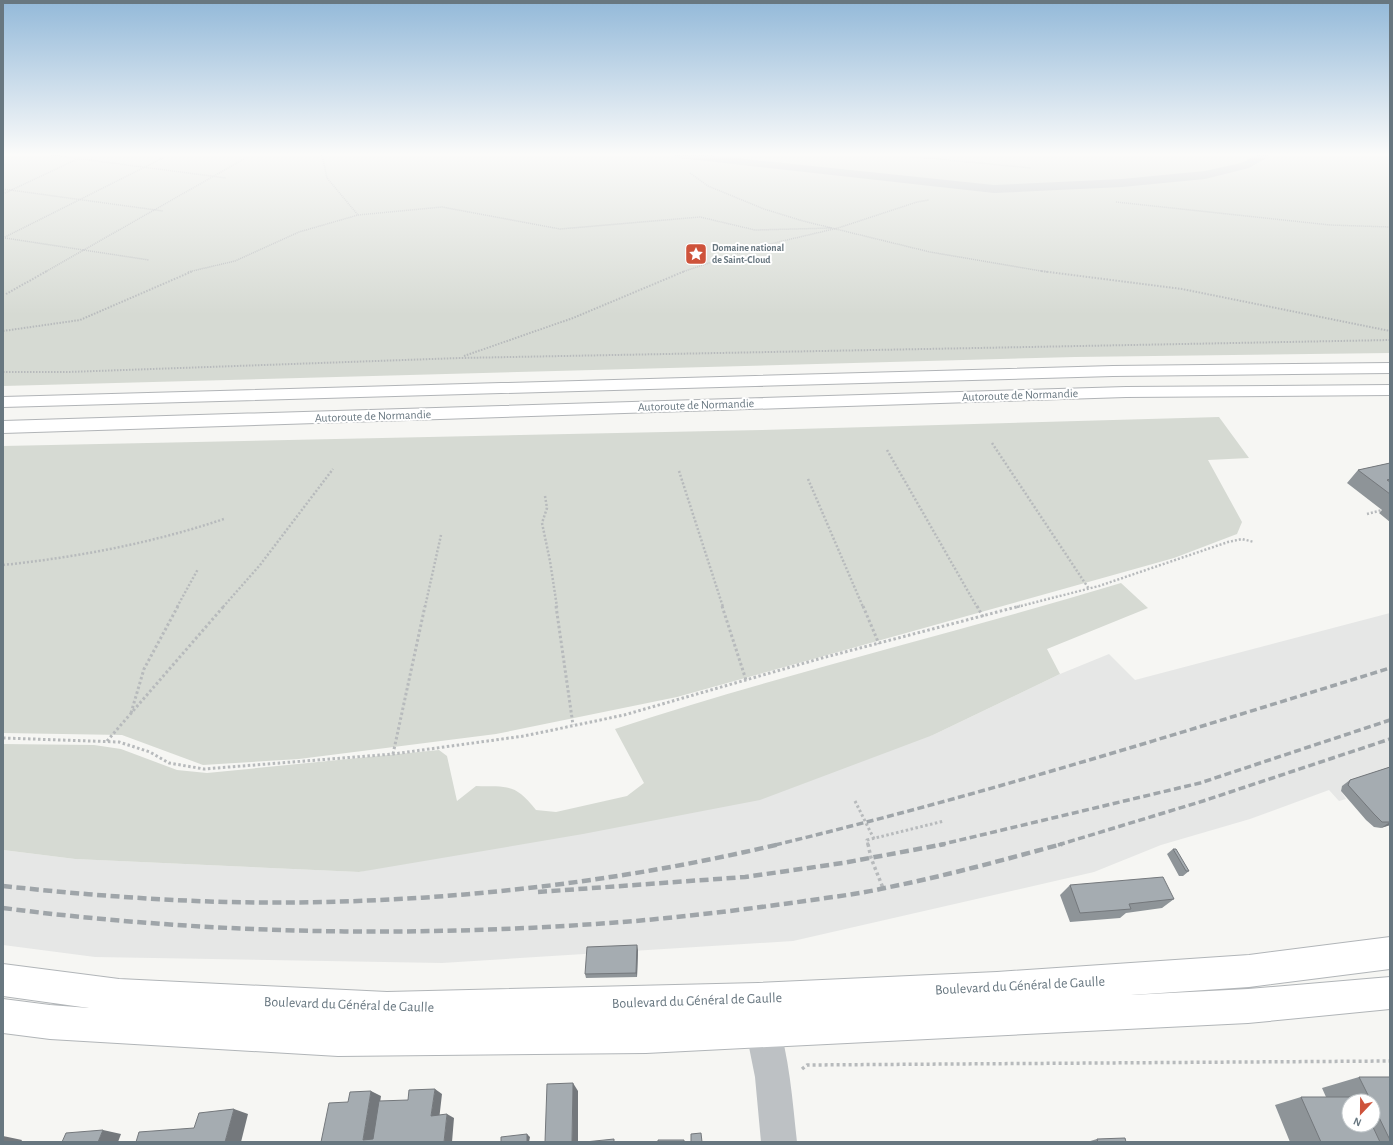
<svg xmlns="http://www.w3.org/2000/svg" width="1393" height="1145" font-family="'Alegreya Sans',sans-serif">
<style>
.built{fill:#e6e7e6}
.green{fill:#d6dad3}
.lines{fill:none;stroke-linecap:round;stroke-linejoin:round}
.major-casing{stroke:#b1b5b8;stroke-width:2}
.highway-casing{stroke:#b1b4b7;stroke-width:2}
.path-far4{stroke:#b7babc;stroke-width:1.5;stroke-dasharray:1 1;stroke-linecap:butt}
.path-far3{stroke:#b7babc;stroke-width:2;stroke-dasharray:1.5 1.5;stroke-linecap:butt}
.path-far2{stroke:#b7babc;stroke-width:2.5;stroke-dasharray:2 2;stroke-linecap:butt}
.path-far1{stroke:#b7babc;stroke-width:3;stroke-dasharray:2.5 2.5;stroke-linecap:butt}
.path{stroke:#b7babc;stroke-width:3.5;stroke-dasharray:3 3;stroke-linecap:butt}
.minor{fill:#bdc1c4;fill-rule:evenodd}
.major{fill:#fff;fill-rule:evenodd}
.highway{fill:#fff;fill-rule:evenodd}
.rail-far1{stroke:#9fa5a9;stroke-width:3.5;stroke-dasharray:7 3.5;stroke-linecap:butt}
.rail{stroke:#9fa5a9;stroke-width:4.5;stroke-dasharray:9 4.5;stroke-linecap:butt}
.wall{fill:#8e9498;fill-rule:evenodd}
.shaded-wall{fill:#74787c}
.building{fill:#a5acb1;stroke:#74787c}
.labels{text-anchor:middle;dominant-baseline:central;stroke-width:4;stroke-linejoin:round;paint-order:stroke}
.far-poi-label{font-size:10px;font-weight:bold;fill:#687780;stroke:#fff;text-anchor:start}
.street-label{font-size:12px;fill:#687780;stroke:#fff}
.near-street-label{font-size:14px;fill:#687780;stroke:#fff}
</style>
<rect width="100%" height="100%" fill="#f6f6f3"/>
<!-- built -->
<path class="built" d="M1390,613V770L1342,786L1341,791L1346,799L1339,801L1329,790L1250,819L1161,845L1094,872L793,941L442,963L95,957L3,945V850L75,859L359,872L933,735L1060,674L1109,654L1135,680Z"/>
<!-- green -->
<path class="green" d="M3,155H1390V353L1075,357L3,386Z
M1219,417L1249,458L1208,460L1242,522L1237,534L1174,558L677,697L496,734L299,759L203,765L122,735L3,733V446L762,430Z
M1121,583L1148,608L1047,649L1060,674L933,735L760,800L583,834L359,872L75,859L3,850V744L94,745L121,749L177,770L207,773L439,750L447,756L457,801L476,786C508,787 515,783 536,810L556,812L627,796L644,783L615,729C782,674 953,634 1121,583Z"/>
<g class="lines">
<!-- major casing -->
<g class="major-casing">
<path id="major" d="M1390,937V969L1249,987L1131,995L1248,989L1390,977V1009L1248,1023L646,1053L338,1056L50,1039L3,1033V999L50,1005L89,1008L3,996V964L119,979L387,992L758,983L997,972L1249,955Z"/>
</g>
<!-- highway casing -->
<g class="highway-casing">
<path id="highway" d="M1390,363V373L1113,376L3,407V397L1113,366Z
M1390,385V395L1126,397L3,433V421L1126,387Z"/>
</g>
<!-- path-far4 -->
<path class="path-far4" d="M3,155H5
M51,155L226,178
M322,155L327,178L358,215
M896,155L1031,168
M690,173L708,186L764,209L803,221L930,252L1047,272
M3,189L163,211
M3,194L86,155
M1116,202L1330,225L1390,227
M3,238L169,155
M5,238L149,260
M45,272L251,155
M188,272L235,261L299,232L358,215L442,207L560,229L700,217L755,230L832,228
M682,272L757,247L838,228L917,202L929,200"/>
<!-- path-far3 -->
<path class="path-far3" d="M1041,271L1182,289L1390,331
M6,294L47,271
M3,331L80,320L193,271
M464,356L573,318L685,271
M3,372H68L460,358L1390,340"/>
<!-- path-far2 -->
<path class="path-far2" d="M992,443L1089,589
M887,450L977,607
M679,471L723,607
M808,479L863,607
M545,496L547,508L542,523L550,561L557,607
M1367,514L1382,510
M3,565C79,557 152,543 224,519
M177,607L198,569
M223,607L260,565L333,469
M425,607L441,535
M1017,607L1099,586L1228,542L1242,539L1254,542"/>
<!-- path-far1 -->
<path class="path-far1" d="M556,606L573,725
M722,606L746,680
M863,606L879,644
M977,606L983,617
M131,713L144,669L178,606
M3,738L119,742L150,752L169,763L204,769L393,754L524,736L624,715L822,658L1020,606
M107,741L224,606
M393,754L425,606
M855,801L874,839
M868,845L867,840L944,821"/>
<!-- path -->
<path class="path" d="M868,844L871,858L883,888
M802,1069L807,1065L1390,1061"/>
<!-- minor -->
<path class="minor" d="M673,155H707L994,185L1122,179L1205,171L1241,163L1257,155H1271L1249,168L1205,179L1122,187L994,193L679,158Z
M760,1000L772,1005C789,1047 792,1097 797,1142H761L755,1077L743,1017L748,1005Z"/>
<!-- major -->
<use href="#major" class="major"/>
<!-- highway -->
<use href="#highway" class="highway"/>
<!-- rail-far1 -->
<path class="rail-far1" d="M775,845C983,795 1187,731 1390,668
M939,845L1200,783L1390,720
M1058,845L1203,801L1390,739"/>
<!-- rail -->
<path class="rail" d="M3,886C77,894 152,900 226,902C412,906 599,887 780,844
M538,892L745,877L843,863L945,844
M3,908C212,935 425,938 635,921C692,916 749,909 805,901C832,897 859,894 885,888C945,876 1003,860 1062,844"/>
</g>
<!-- wall -->
<path class="wall" d="M1390,463V522L1379,513L1382,510L1347,483L1358,470Z
M1390,767V825L1381,828L1374,827L1366,820L1341,791L1342,786L1350,780Z
M1173,849L1189,871L1183,876H1179L1167,854Z
M1070,885L1174,899L1162,908L1126,913L1120,918L1070,922L1060,895Z
M638,950L637,977L586,978L585,974Z
M1359,1077H1390V1142H1290L1275,1105L1301,1097H1326L1322,1088ZM1349,1101H1373V1125H1349Z
M1097,1139L1126,1142H1087Z"/>
<!-- shaded-wall -->
<path class="shaded-wall" d="M1390,822V825L1381,828Z
M637,945L638,950L637,977L636,973Z
M573,1083L578,1091V1142H572Z
M435,1089L442,1094L439,1120L431,1116Z
M371,1091L381,1096L374,1142L363,1140Z
M234,1109L248,1114L241,1142H225Z
M447,1114L454,1118L452,1142H444Z
M103,1130L121,1134L118,1142H98Z
M527,1134L530,1137L529,1142H527Z
M3,1136L22,1140L21,1142H3Z"/>
<!-- building -->
<path class="building" d="M1390,463V479L1387,480L1390,482V494L1358,470Z
M1390,767V822H1382L1374,814L1348,785L1350,780Z
M1173,849H1176L1189,871H1186Z
M1163,877L1174,899L1129,904L1131,909L1080,913L1070,885Z
M637,945L636,973L585,974L587,947Z
M1359,1077H1390V1140L1373,1105V1101H1371Z
M573,1083L572,1142H545L547,1084Z
M435,1089L431,1116L447,1114L444,1142H321L329,1103L348,1102L350,1092L371,1091L363,1140L373,1139L379,1101L408,1100L409,1090Z
M1301,1097H1358L1360,1101H1349V1125H1372L1380,1142H1321Z
M234,1109L225,1142H136L139,1132L194,1128L199,1113Z
M103,1130L98,1142H62L66,1133Z
M701,1133L702,1142H691V1134Z
M527,1134V1142H501V1137Z
M1125,1138L1126,1142H1098L1097,1139Z
M614,1139V1142H585Z
M658,1140H684V1142H658Z"/>
<!-- sky -->
<linearGradient id="sky" x2="0" y2="1"><stop stop-color="#93b9d9"/><stop offset="0.49" stop-color="#fbfbfa"/><stop offset="1" stop-color="#fbfbfa" stop-opacity="0"/></linearGradient>
<rect width="1393" height="315" fill="url(#sky)"/>
<!-- icons -->
<defs>
<g id="sight-square" transform="scale(1.15)"><rect x="-9" y="-9" width="18" height="18" rx="4" fill="#ce533b" stroke="#fff"/><path d="M0-6L1.8-2.2L6-1.7L2.9 1.2L3.7 5.4L0 3.3L-3.7 5.4L-2.9 1.2L-6-1.7L-1.8-2.2Z" fill="#fff"/></g>
</defs>
<g fill-rule="evenodd">
<use href="#sight-square" x="696" y="254"/>
</g>
<g class="labels">
<!-- far-poi labels -->
<g class="far-poi-label">
<text x="712" y="248">Domaine national<tspan x="712" dy="12">de Saint-Cloud</tspan></text>
</g>
<!-- street labels -->
<g class="street-label">
<text transform="translate(1020 395) rotate(-2)">Autoroute de Normandie</text>
<text transform="translate(696 405) rotate(-2)">Autoroute de Normandie</text>
<text transform="translate(373 416) rotate(-2)">Autoroute de Normandie</text>
</g>
<!-- near-street labels -->
<g class="near-street-label">
<text transform="translate(1020 986) rotate(-3)">Boulevard du Général de Gaulle</text>
<text transform="translate(697 1001) rotate(-2)">Boulevard du Général de Gaulle</text>
<text transform="translate(349 1005) rotate(2)">Boulevard du Général de Gaulle</text>
</g>
</g>
<!-- border -->
<rect width="1393" height="1145" fill="none" stroke="#687780" stroke-width="8"/>
<!-- north arrow -->
<g transform="translate(1361 1113) rotate(202)"><circle r="19" fill="#ffffff" stroke="#c3c9cc"/>
<path d="M0-3L7 15L0 10L-7 15Z" fill="#ce533b"/>
<text y="-6" font-size="11" font-weight="bold" text-anchor="middle" fill="#687780">N</text>
</g>
</svg>
